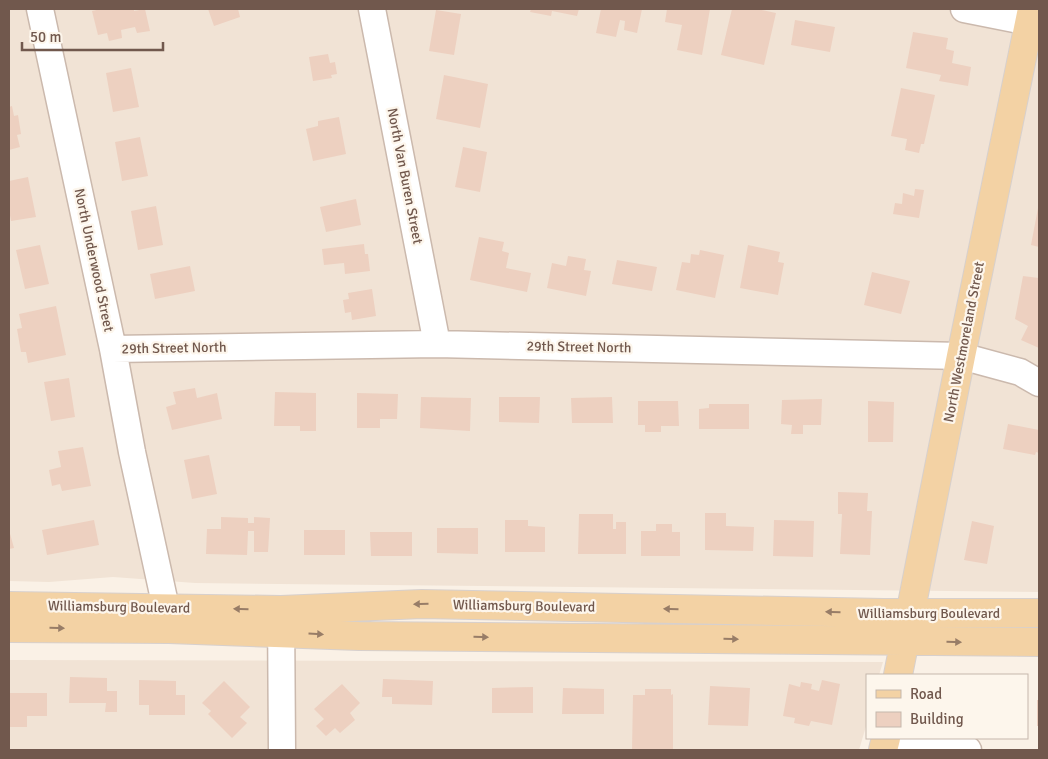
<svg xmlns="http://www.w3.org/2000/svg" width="1048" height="759" font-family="Signika,sans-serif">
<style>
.residential{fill:#f1e3d5}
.building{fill:#edd0c0}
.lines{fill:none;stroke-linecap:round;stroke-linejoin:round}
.minor-casing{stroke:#cbb9ad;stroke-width:29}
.major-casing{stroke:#d7d0cd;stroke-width:30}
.minor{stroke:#fff;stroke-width:26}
.major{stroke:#f3d2a4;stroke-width:28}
.oneway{fill:#987d67}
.labels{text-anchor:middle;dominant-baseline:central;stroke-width:4.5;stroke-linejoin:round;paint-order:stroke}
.street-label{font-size:14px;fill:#71584d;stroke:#fdf6ec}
</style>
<rect width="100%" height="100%" fill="#faf1e6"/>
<!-- residential -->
<path class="residential" d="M9,9H1039V592L195,583L113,577L49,582L9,581Z
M9,660L883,662L879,675H867V723L859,750H9Z"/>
<!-- building -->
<path class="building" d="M101,9H134V11L145,9L150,31L137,33L135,27L121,30L122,38L109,41L107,33L98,35L92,11Z
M208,9H238L240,17L214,26Z
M531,9H579L577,16L552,11L551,16L530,12Z
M601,9H642L637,33L624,30L625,21L620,20L616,37L596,33Z
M667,9H710L702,55L677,50L682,25L665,22Z
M732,9H757L776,13L764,65L721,55Z
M436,10L461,14L454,55L429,51Z
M795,20L835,27L830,52L791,45Z
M913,32L948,38L946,49L954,51L952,63L971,67L968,86L939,81L941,75L906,68Z
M328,54L330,63L335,62L337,74L331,75L332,78L313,81L309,57Z
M131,68L139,107L113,112L106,73Z
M444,75L488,84L480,128L436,119Z
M901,88L935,95L924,144H921L919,153L905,150L907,139L891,136Z
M12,106L14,116L18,115L21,134L17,135L20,147L9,150V107Z
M339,117L346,154L313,161L306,129L318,126V121Z
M140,137L148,176L122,181L115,142Z
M463,147L487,152L480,192L455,187Z
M28,177L36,217L11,221L9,210V181Z
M915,189L924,190L919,218L893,214L895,203L902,204L903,193L914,196Z
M356,199L361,225L326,232L320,207Z
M156,206L163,245L138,250L131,211Z
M1038,208H1039V247L1031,245Z
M479,237L504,242L502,251L509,253L506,268L531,273L527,292L470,280Z
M364,244L365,254H368L370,271L345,274L344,263L324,265L322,249Z
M40,245L49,284L25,289L16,250Z
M748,245L780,252L778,262L784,263L778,295L740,288Z
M700,250L724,255L715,298L676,290L682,262L690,263L691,254L699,255Z
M568,256L586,259L584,270L591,271L586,296L547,288L552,263L566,266Z
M617,260L657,267L652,291L612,284Z
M190,266L195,291L155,299L150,274Z
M872,272L910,281L901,314L864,305Z
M1023,276L1039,278V348L1021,340L1028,326L1015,319Z
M372,289L376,316L352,320L351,312L345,313L343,300L349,299L348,293Z
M56,306L66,355L28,363L26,352H21L17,329L22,328L19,314Z
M69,378L75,417L51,421L44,382Z
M195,388L197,398L217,393L222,419L172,430L166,407L176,404L173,392Z
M275,392L316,393V431H300V426H274Z
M357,393L398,394L397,419H380V428H357Z
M421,397L471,398L470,431L420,428Z
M499,397H540L539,423L499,422Z
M612,397L613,423H572L571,398Z
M822,399L821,425H803V434H791L792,425L781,424L782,400Z
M638,401H678L679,426H661V432H645V425H638Z
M868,401L894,402L893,442H868Z
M709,404H749V429H699V409L709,408Z
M1008,424L1039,430V453L1036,452L1035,455L1003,449Z
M83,447L91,486L62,491L60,484L52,486L49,470L61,467L58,451Z
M209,455L217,494L192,499L184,460Z
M838,492L868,493L867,511H872L870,555L840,554L842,514H838Z
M705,513H726V526L754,527L753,551L705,550Z
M579,514H613V529H616V522H626V554H578Z
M221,517L248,518V523H254V517L270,518L268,552H254V531H248L247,555L206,554L207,529H221Z
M94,520L99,545L47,555L42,530Z
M505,520H528V526L545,527V552H505Z
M774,520L814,521L813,557L773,556Z
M972,521L994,526L987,564L964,560Z
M656,524H672V532H680V556H641V531H656Z
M437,528H478V554L437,553Z
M9,530L14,548L9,549Z
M304,530H345V555H304Z
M370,532H412V556H371Z
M70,677L107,678V691H117V712H105L106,703H69Z
M383,679L433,681L432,705L392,704V697H382Z
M139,680L176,681V695H185V715H149V705H139Z
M822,680L840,684L832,725L811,721L809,726L794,723L795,718L783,716L789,684L800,687L801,682L812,684L811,689L819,691Z
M224,681L250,707L240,717L247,723L232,738L208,714L211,711L202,703Z
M342,684L360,703L350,713L355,720L340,733L335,728L326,736L316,726L324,719L314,709Z
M710,686L750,688L748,726L708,725Z
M533,687V713H492V688Z
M563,688L604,689V714H562Z
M645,689H671V695L673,694V750H632L633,695H645Z
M10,693H47V716H27V727H9Z
M1037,700H1039V726H1037Z"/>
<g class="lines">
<!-- minor casing -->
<g class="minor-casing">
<path id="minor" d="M40,9L113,349L132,452L166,608L169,629
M372,9L437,344
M964,9L1039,24
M113,349L437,344L961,356L1020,372L1039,383
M281,610L282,750
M899,738L968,750"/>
</g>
<!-- major casing -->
<g class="major-casing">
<path id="major" d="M9,606L281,610L422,604L884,613H1039
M9,628L169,629L359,636L1039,642
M898,675L961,356L1032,9
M883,750L886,738"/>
</g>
<!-- minor -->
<use href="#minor" class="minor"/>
<!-- major -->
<use href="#major" class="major"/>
</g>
<!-- one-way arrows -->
<defs><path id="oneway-solid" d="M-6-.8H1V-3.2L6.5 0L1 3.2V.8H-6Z" transform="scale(1.25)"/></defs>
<g class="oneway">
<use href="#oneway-solid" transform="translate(421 604) rotate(179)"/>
<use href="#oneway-solid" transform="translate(241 609) rotate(-179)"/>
<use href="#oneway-solid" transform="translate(671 609) rotate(-179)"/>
<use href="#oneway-solid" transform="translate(833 612) rotate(-179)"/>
<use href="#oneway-solid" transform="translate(57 628) rotate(1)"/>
<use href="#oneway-solid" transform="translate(316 634) rotate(3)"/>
<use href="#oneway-solid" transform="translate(481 637) rotate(1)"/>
<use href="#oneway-solid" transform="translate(731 639) rotate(1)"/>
<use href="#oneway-solid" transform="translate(954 642) rotate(1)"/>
</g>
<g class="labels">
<!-- street labels -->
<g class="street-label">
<text transform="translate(405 176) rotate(79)">North Van Buren Street</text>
<text transform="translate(94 260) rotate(78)">North Underwood Street</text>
<text transform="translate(964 342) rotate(-79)">North Westmoreland Street</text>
<text transform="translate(579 347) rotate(1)">29th Street North</text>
<text transform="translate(174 348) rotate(-1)">29th Street North</text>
<text transform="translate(524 606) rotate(1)">Williamsburg Boulevard</text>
<text transform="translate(119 607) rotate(1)">Williamsburg Boulevard</text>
<text x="929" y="613">Williamsburg Boulevard</text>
</g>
</g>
<!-- border -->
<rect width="1048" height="759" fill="none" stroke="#71584d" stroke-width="20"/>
<!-- legend -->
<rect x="866" y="674" width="162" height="65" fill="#fdf6ec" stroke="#c5b7ac"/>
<rect x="876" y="690" width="25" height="8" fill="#f3d2a4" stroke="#c5b7ac"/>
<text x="910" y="699" font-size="15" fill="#71584d">Road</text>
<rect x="876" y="712" width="25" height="15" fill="#edd0c0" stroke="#c5b7ac"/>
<text x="910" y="724" font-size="15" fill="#71584d">Building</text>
<!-- scale -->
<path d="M22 42v8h141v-8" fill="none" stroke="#71584d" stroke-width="2.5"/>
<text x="30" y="42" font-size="15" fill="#71584d" stroke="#fdf6ec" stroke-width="4" paint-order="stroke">50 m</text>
</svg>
